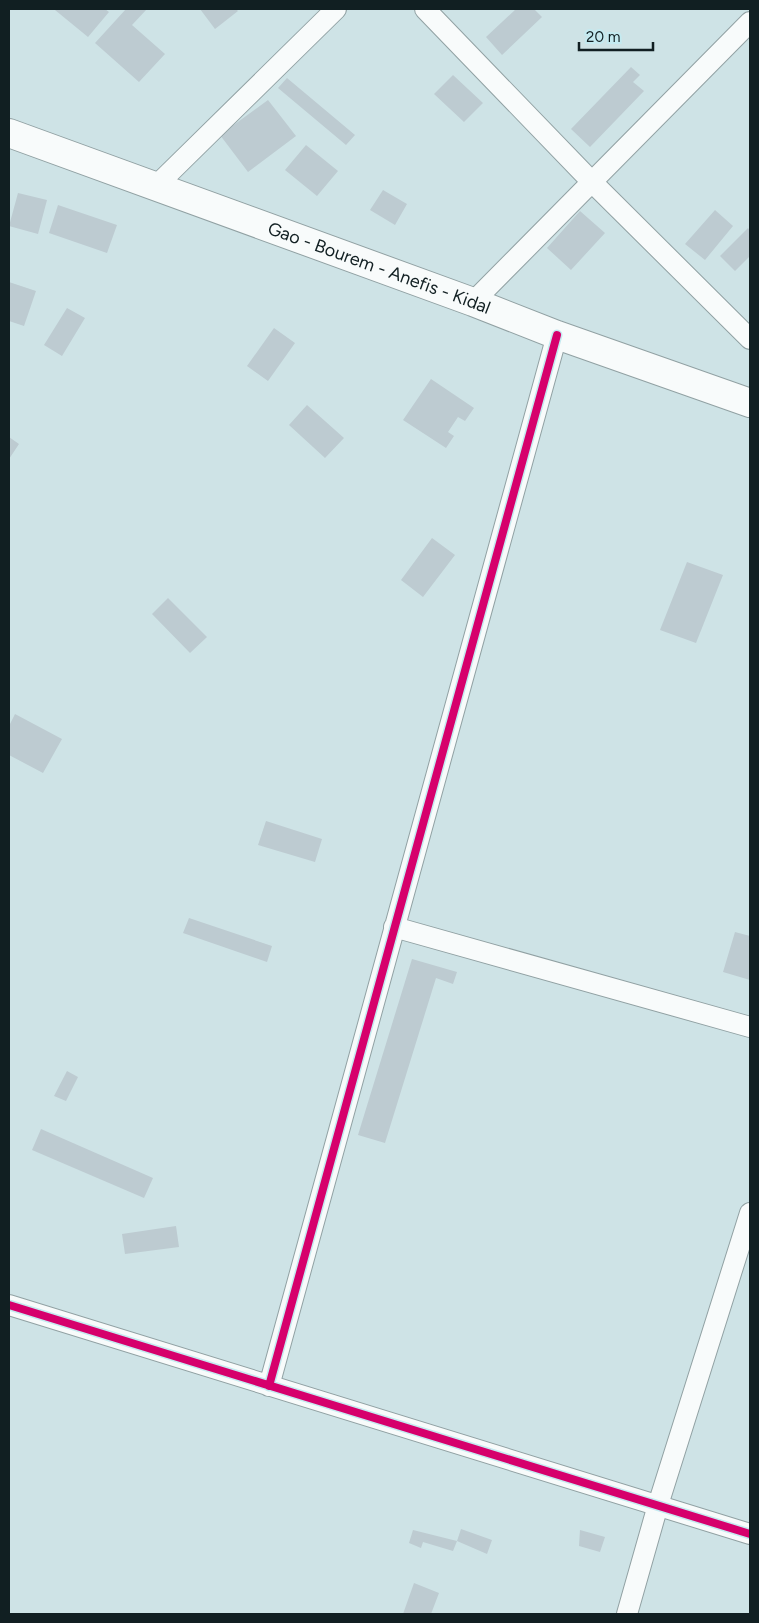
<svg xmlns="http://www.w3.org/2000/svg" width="759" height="1623" font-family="Figtree,sans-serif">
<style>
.building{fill:#bdcbd1}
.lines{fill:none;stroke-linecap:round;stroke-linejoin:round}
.street-casing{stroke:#91a1a3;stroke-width:22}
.primary-casing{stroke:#91a1a3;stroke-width:30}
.street{stroke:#f8fbfb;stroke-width:20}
.primary{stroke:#f8fbfb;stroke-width:28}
.cycleway-casing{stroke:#c4eaf0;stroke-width:11}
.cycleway{stroke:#d6006c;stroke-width:8}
.labels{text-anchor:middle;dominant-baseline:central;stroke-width:5;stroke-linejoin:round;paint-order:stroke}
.street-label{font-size:18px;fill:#111f22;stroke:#c4eaf0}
</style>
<rect width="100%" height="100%" fill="#cee3e6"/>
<!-- building -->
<path class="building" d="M56,9H105L109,12L88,37L55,10Z
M126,9H147L132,25L165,54L139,82L95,43Z
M200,9H236L238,11L215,29Z
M516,9H534L542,17L502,55L486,37Z
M631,67L640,75L633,82L644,91L590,147L571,129Z
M453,75L483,103L464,122L434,94Z
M287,78L355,135L346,145L278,88Z
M268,100L296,136L248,172L220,135Z
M306,145L338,171L317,196L285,170Z
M383,190L407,204L395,225L370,210Z
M18,193L47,200L38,234L9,226Z
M58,205L117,225L107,253L49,233Z
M715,210L733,226L705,260L685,244Z
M580,211L605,233L571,270L547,248Z
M748,228L750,231V256L735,271L720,256Z
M9,282L36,291L24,326L9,321Z
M67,308L85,318L62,356L44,345Z
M274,328L295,343L268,381L247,366Z
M431,379L474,408L465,421L458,417L448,432L454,436L446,448L403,420Z
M307,405L344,438L325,458L289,425Z
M9,437L19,444L9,459Z
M432,538L455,555L423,597L401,580Z
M687,562L723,575L696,643L660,630Z
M168,598L207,637L190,653L152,614Z
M15,714L62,739L43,773L9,755V726Z
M266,821L322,839L315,862L258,845Z
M189,918L272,946L267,962L183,933Z
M735,932L750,936V980L723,972Z
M412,959L457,972L453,984L436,978L385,1143L358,1135Z
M67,1071L78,1077L66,1101L54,1096Z
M41,1129L153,1178L144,1198L32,1150Z
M176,1226L179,1247L125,1254L122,1234Z
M461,1529L492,1540L487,1554L457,1541Z
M413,1530L457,1541L453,1551L423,1542L421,1548L409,1543Z
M580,1530L605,1537L600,1552L579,1546Z
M414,1583L439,1593L431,1614H403Z"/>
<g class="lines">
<!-- street casing -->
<g class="street-casing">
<path id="street" d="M425,9L592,182L750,339
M156,186L336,9
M473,302L750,22
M394,927L750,1027
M9,1305L750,1534
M269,1386L557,335
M627,1614L658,1505L750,1213"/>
</g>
<!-- primary casing -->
<g class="primary-casing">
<g id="primary">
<path id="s1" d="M9,133L473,302L557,335L750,403"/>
</g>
</g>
<!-- street -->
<use href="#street" class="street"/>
<!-- primary -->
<use href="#primary" class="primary"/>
<!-- cycleway casing -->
<g class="cycleway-casing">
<path id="cycleway" d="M9,1305L750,1534
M269,1386L557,335"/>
</g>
<!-- cycleway -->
<use href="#cycleway" class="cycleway"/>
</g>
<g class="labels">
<!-- street labels -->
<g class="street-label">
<text stroke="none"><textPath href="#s1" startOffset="394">Gao - Bourem - Anefis - Kidal</textPath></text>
</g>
</g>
<!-- border -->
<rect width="759" height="1623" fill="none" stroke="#111f22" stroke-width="20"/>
<!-- scale -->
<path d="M579 42v8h74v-8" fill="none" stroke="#111f22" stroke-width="2.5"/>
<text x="586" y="42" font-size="15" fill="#111f22" stroke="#c4eaf0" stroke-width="4" paint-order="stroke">20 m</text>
</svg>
